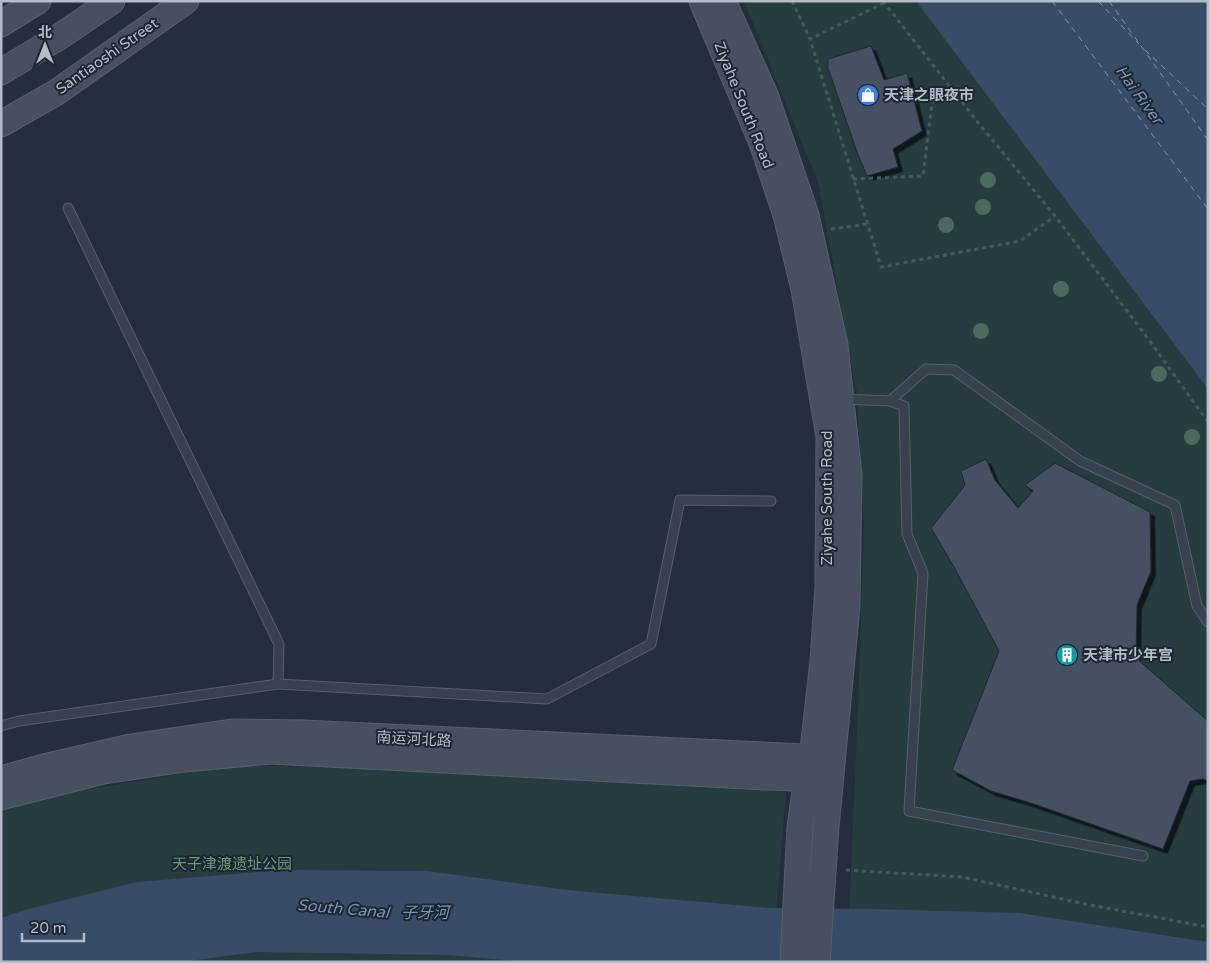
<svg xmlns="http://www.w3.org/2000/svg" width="1209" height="963" font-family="'Varela Round','Noto Sans SC',sans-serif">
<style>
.green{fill:#263c3f}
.water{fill:#394c67}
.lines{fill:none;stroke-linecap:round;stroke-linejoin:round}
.ferry{stroke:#7c92b1;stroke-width:1;stroke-dasharray:6 5;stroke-linecap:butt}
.building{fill:#455162;stroke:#1f2835;filter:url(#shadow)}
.lane-casing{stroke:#565f6c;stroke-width:11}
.secondary-casing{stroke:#565f6c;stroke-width:27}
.path{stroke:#44595c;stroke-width:3;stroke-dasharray:4 4;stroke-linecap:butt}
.lane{stroke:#38414e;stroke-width:9}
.secondary{stroke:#465061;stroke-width:25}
.tree{fill:#4b6a5d}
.labels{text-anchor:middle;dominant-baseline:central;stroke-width:4;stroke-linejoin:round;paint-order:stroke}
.street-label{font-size:15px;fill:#b4bcc9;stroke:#1d2633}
.poi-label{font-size:15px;font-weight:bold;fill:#b4bcc9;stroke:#1d2633;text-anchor:start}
.park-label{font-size:15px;fill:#6b9a76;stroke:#1d2633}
.water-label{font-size:16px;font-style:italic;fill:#7c92b1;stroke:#1d2633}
</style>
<defs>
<filter id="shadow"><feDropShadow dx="4.5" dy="4.5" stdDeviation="0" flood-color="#0009"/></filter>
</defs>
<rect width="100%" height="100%" fill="#242f3e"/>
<!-- green -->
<path class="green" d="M743,1H1208V962H847L858,708L864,531L857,393L818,182L754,25Z
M232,765L383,769L786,792L772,962H1V809L31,799Z"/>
<!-- water -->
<path class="water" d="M916,1H1208V389Z
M283,870L427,871L567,890L769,908L871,909L1019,913L1208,942V962H528L448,955L256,952L181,962H1V918L25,910L137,882Z"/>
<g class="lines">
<!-- ferry -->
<path class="ferry" d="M1052,1L1208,209
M1098,1L1139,44
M1109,1L1208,140
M1145,50L1208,109"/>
</g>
<!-- building -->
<path class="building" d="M871,46L884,80L907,73L922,131L893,149L898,167L867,176L857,152L828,68V59Z
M986,459L995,480L1018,508L1033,491L1025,485L1055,463L1150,512L1151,571L1137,605L1136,658L1208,721V781L1203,779L1190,781L1163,849L1031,803L991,791L952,770L999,651L954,567L931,528L965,485L961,471Z"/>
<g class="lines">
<!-- lane casing -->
<g class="lane-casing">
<path id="lane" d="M68,208L279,644L278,684
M842,399L890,401L904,406L907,534L923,573L909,811L1143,856
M890,401L926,369L954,370L1080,461L1175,505L1197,606L1208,622
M1,726L19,721L278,684L547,699L651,644L680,500L771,501"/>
</g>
<!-- secondary casing -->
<g class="secondary-casing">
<path id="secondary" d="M702,1L762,143L786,215L804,289L829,437L828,587L823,661L812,758L807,778L800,827L793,962
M723,1L766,97L806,215L835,345L849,475L847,606L826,827L817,962
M1,24L38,1
M1,72L59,37L112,1
M1,124L57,92L186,1
M1,779L44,767L131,747L232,732L303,733L827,758
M1,797L104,771L185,759L270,751L766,777L824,779"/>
</g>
<!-- path -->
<path class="path" d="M792,1L810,39
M883,1L976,120L1055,216L1149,340L1208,422
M884,3L810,39L881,267L1020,241L1055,216
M853,179L923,176L932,103L950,87
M831,229L867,224
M846,870L962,877L1085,904L1208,927"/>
<!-- lane -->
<use href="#lane" class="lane"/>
<!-- secondary -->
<use href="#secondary" class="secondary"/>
</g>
<!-- trees -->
<g class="tree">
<circle cx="988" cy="180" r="8"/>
<circle cx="983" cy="207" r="8"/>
<circle cx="946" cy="225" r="8"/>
<circle cx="1061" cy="289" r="8"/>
<circle cx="981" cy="331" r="8"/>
<circle cx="1159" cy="374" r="8"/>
<circle cx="1192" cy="437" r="8"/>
</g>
<!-- icons -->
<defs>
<g id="shop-disc" transform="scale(1.125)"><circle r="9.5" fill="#3f7fe0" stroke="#1d2633"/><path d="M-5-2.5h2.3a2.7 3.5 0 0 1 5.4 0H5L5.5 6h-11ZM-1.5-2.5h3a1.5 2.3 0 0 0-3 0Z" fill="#fff"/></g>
<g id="building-disc" transform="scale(1.125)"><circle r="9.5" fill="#0f9aa8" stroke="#1d2633"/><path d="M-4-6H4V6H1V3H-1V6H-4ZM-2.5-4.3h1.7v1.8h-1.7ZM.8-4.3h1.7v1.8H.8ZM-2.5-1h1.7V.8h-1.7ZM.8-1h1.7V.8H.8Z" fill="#fff"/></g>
</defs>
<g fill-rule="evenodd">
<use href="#shop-disc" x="868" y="95"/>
<use href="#building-disc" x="1067" y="655"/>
</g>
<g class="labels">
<!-- street labels -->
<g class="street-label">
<text transform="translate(107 56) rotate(-35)">Santiaoshi Street</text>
<text transform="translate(744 105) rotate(68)">Ziyahe South Road</text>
<text transform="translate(827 498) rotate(-90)">Ziyahe South Road</text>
<text transform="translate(414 739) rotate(3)">南运河北路</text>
</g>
<!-- poi labels -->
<g class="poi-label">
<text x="884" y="95">天津之眼夜市</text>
<text x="1083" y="655">天津市少年宫</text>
</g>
<!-- park labels -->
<g class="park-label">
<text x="232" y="864">天子津渡遗址公园</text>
</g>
<!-- water labels -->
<g class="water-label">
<text transform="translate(1139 95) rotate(54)">Hai River</text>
<text transform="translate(343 909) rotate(5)">South Canal</text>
<text x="425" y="913">子牙河</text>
</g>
</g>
<!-- border -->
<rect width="1209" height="963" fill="none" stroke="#b4bcc9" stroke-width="5"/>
<!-- north arrow -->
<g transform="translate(45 45)" stroke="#1d2633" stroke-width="4" paint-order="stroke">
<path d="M0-4L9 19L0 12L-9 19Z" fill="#b4bcc9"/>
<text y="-8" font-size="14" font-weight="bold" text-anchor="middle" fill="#b4bcc9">北</text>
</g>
<!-- scale -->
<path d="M22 933v8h62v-8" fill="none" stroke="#b4bcc9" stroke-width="2.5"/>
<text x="30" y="933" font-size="15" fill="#b4bcc9" stroke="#1d2633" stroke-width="4" paint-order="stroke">20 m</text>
</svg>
